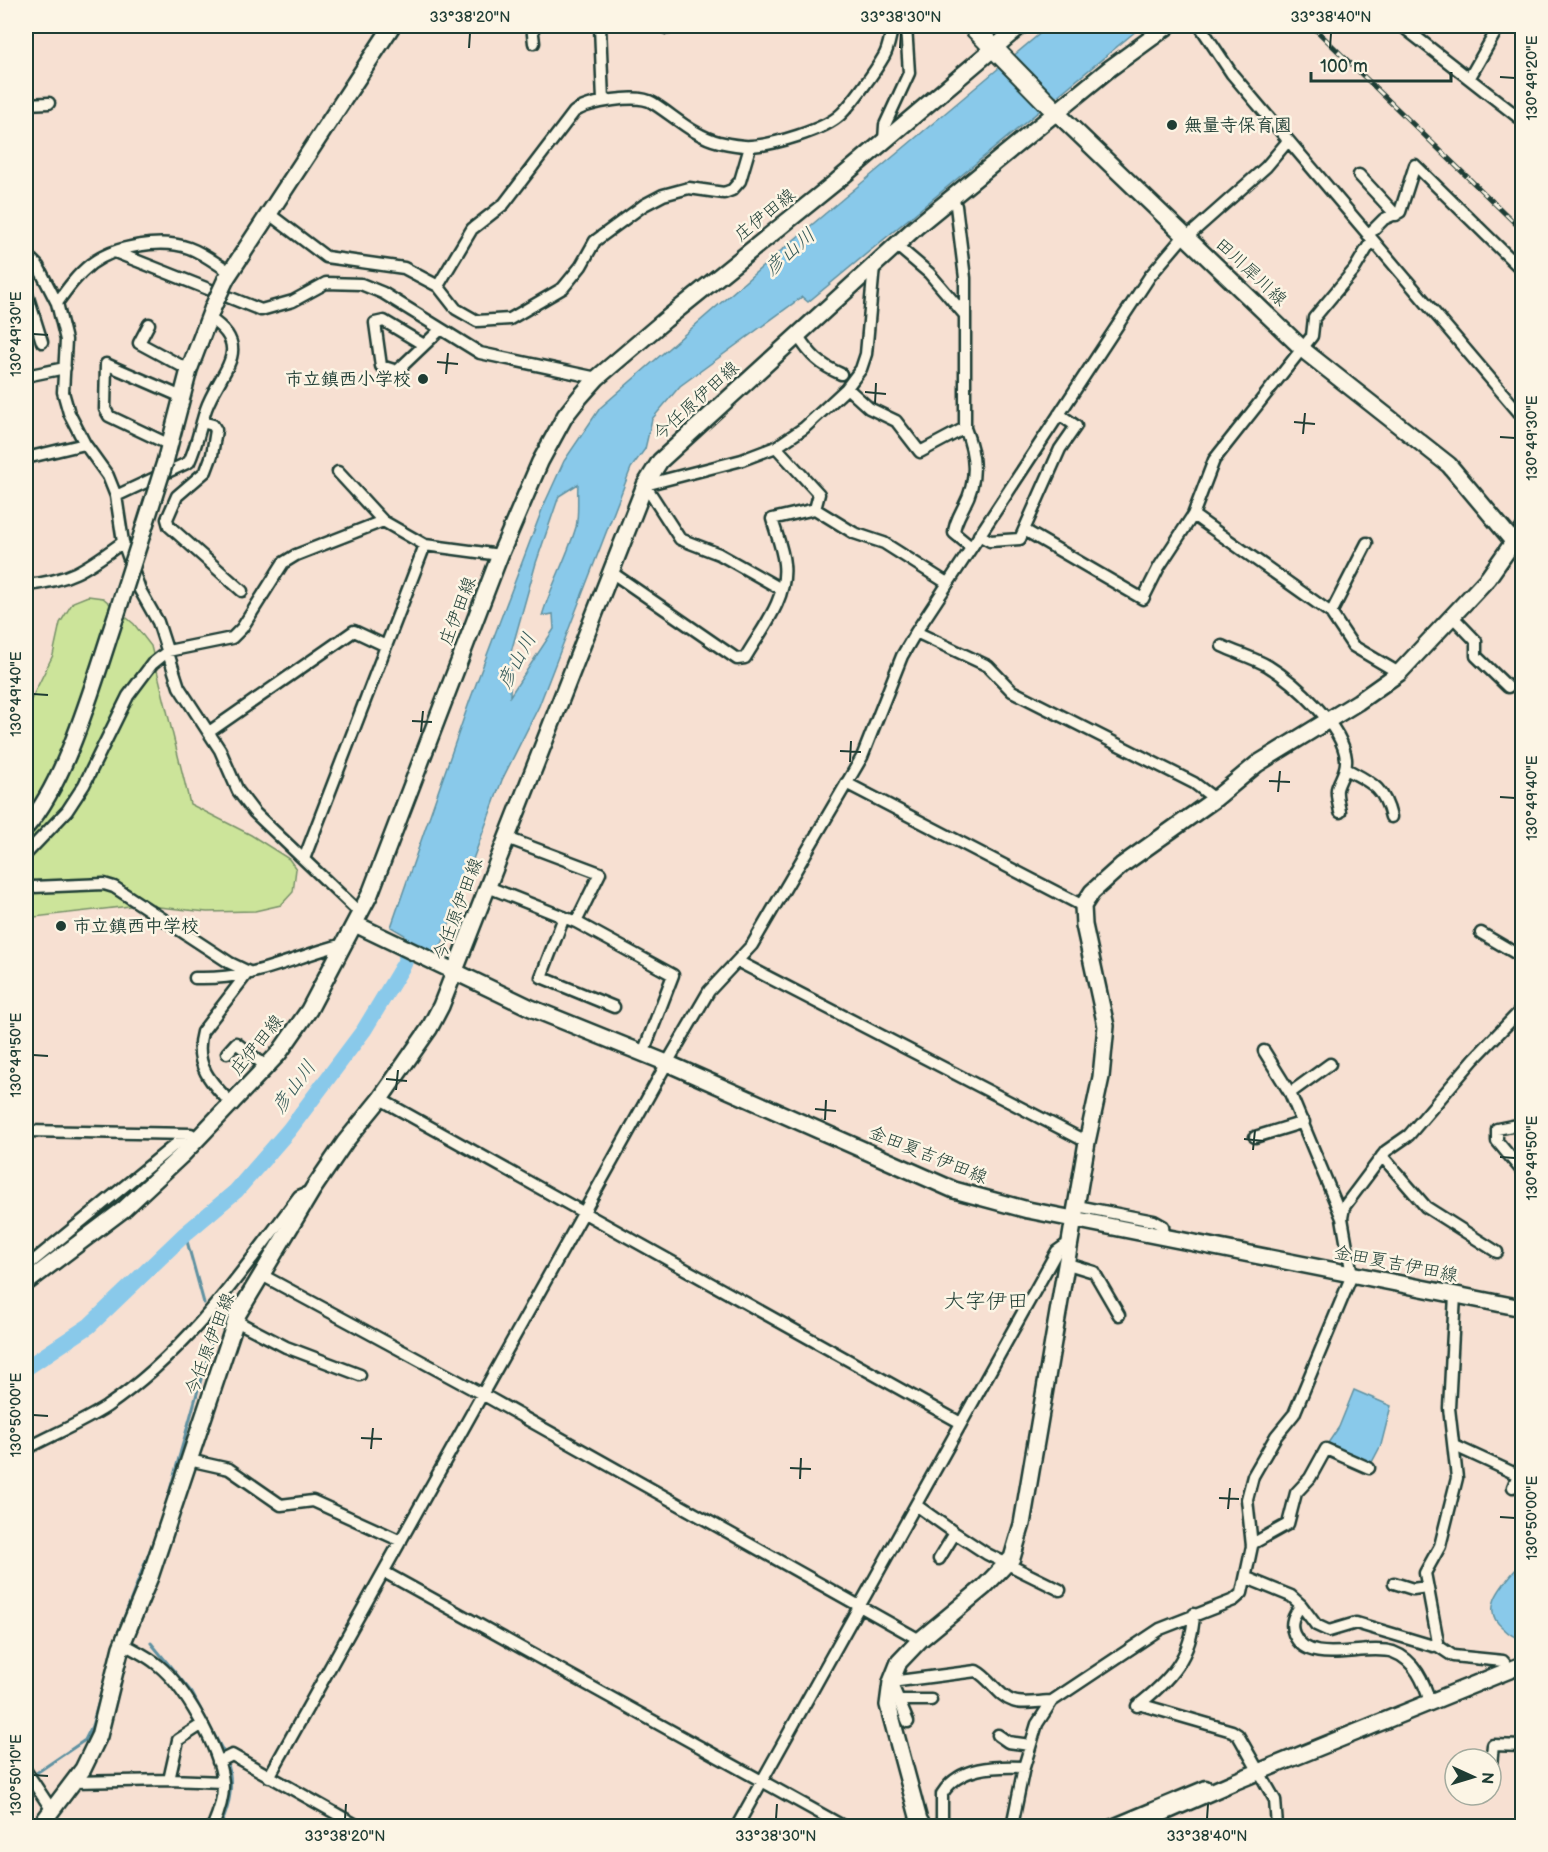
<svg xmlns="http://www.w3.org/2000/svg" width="1548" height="1852" font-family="'Balsamiq Sans','Klee One',sans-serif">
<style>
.green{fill:#cce49a;stroke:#769067;stroke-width:1.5}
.water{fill:#89c9ea;stroke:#5f91a1;stroke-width:1.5;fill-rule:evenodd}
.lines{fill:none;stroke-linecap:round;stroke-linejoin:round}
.stream{stroke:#5f91a1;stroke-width:3}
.river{stroke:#89c9ea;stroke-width:16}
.street-casing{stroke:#1f3d34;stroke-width:15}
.secondary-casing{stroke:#1f3d34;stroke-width:20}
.primary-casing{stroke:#1f3d34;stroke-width:22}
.street{stroke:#fcf5e5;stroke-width:10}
.secondary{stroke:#fcf5e5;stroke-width:15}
.primary{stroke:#fcf5e5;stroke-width:18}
.rail-casing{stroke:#1f3d34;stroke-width:5}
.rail{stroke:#fcf5e5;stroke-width:3;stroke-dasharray:9;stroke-linecap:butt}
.secondary-bridge-casing{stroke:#1f3d34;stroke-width:20;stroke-linecap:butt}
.secondary-bridge{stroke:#fcf5e5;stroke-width:15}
.ticks{fill:none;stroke:#1f3d34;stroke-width:2}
.poi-dot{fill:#1f3d34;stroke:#fcf5e5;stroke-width:2}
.labels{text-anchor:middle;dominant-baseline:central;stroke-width:5;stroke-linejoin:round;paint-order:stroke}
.poi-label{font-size:18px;font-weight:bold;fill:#1f3d34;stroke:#fcf5e5;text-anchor:start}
.street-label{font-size:18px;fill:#1f3d34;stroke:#fcf5e5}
.water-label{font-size:20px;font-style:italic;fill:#345958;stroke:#fcf5e5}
.quarter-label{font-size:21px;fill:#1f3d34;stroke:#fcf5e5}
.neatline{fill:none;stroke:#1f3d34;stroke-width:2}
.ticks-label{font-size:15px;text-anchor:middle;fill:#1f3d34}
</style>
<rect width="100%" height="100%" fill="#f7e0d2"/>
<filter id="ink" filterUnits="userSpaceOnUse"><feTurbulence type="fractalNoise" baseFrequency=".0167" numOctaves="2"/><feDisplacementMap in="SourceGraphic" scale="12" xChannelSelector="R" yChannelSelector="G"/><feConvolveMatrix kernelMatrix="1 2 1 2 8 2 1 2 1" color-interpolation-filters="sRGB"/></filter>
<g filter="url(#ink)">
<!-- green -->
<path class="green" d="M88,596L103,598L134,624L151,646L190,804L251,835L289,859L296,869L293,892L281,905L255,911L207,912L139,905L26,918V710L53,655L60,623L73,602Z"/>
<!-- water -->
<path class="water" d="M1049,26H1142L808,302L802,297L680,386L652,419L645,449L631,468L539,706L502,780L438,955L391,927L470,700L543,507L564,461L600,408L777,254ZM578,484C577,498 579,514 576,527C567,558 551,585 542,616L553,614L554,629L510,696L511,652L536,563L559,496Z
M1354,1390L1391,1406L1381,1445L1371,1464L1326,1446L1339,1427Z
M1522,1562V1639C1514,1638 1509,1634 1503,1628C1476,1607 1509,1579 1522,1562Z"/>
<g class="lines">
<!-- stream -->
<path class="stream" d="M185,1234L204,1303
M163,1515L213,1336L211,1329
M115,1641L160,1524
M151,1643L192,1693L225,1755
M32,1776L85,1740L92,1726L110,1662
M220,1826C230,1807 234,1782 227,1761"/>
<!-- river -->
<path class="river" d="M26,1368L89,1326L185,1234L236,1191L289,1130L364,1030L404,964L419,920"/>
<!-- street casing -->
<g class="street-casing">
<path id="street" d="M532,26L534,43
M600,26L603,101
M662,26L667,28L679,26
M1200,26L1232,74L1522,416
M1402,26L1522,120
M1470,77L1499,26
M26,104L49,103
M884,141L885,125L909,73L906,26
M750,147L740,181L732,190L724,193L689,188L663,195L644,205L595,241L581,266L563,288L510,319L477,321L456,309L438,286L472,229L504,204L574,112C588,102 638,93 653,103C674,116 694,136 719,142C728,144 741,147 751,146C773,145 824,130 840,115C852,104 876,70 884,56C889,48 890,35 893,26
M1359,175L1396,215
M952,197L956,206L965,278V428C976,456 978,480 964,506C960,514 954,524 954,533L971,547
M268,213L326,257L404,268L438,286
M1368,235L1384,219L1400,212L1415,165L1522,270
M1186,238L1266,167L1288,141
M896,245L929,273L964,314
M115,252L261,310L293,301L326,283L361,284L383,293L480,353L597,378
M26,254L38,266L57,303L66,340L63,392L69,413L85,444L108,476L116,496L123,542L140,590L158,622L179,687L220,750L238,791L254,812L360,913
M26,291L42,342
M57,303C67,289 77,275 91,264C115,246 161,238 189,248C203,253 217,264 230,272
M149,324L139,343L189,370
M798,336C810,355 820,365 841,374
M424,345L384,321L375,323L381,366L397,371L441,329
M26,376L65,368
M847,388L869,408L896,421L920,452L965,428
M202,422L213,425L216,430L212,455L206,471L177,496L167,519L169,526L242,591
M170,445L109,416L105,409L106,364L182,397
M776,447L819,494L815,509
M26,458L85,444
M338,472L383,521L425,545L500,555
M116,496L189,462C197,445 200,427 206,409C219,372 256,348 209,318
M1193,515L1331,613L1353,646L1399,673
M1026,531L1143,599L1159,567L1193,515L1214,460L1312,336L1314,318L1354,270L1372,240
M979,535L990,541L1020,539L1060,449L1076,426L1059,414
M1514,541L1522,527
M611,572L737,659L745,658C761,630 788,599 784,564C783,550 776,533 772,519L815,509L854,533L884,543L947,583
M26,585C71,581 87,568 123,542
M781,589L719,554L680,539L645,485L742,460L776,447L804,428L846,389L861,369L866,354L874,266
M1331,613L1367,543
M1452,616L1476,641V656L1508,687
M916,632L988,666L1012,691L1194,783L1215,799
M1222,646C1237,653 1254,658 1268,666C1294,682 1343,726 1346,759C1347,771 1340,778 1337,789C1336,796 1339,805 1340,812
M209,732L354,631L386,646
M1346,769C1372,783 1384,787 1391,817
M846,783L1083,906
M507,838L600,873L576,922
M26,854L67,811L84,785L128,696L152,664L168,651L232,638L242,628L283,563L296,555L383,521
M304,859L425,545
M26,885L33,887L104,884L114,887L230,963L251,973
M488,887L576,922L673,975L643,1053
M564,917L541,977L614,1007
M1481,933L1522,957
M739,962L1087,1142
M195,978C255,980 289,958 344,944
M1264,1051L1290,1093
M227,1053L236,1043L267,1067
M1330,1064L1290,1093L1342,1218
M380,1099L961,1423
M233,1105C211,1083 193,1065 202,1032L246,975
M1522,1124L1497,1129V1141L1522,1171
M26,1131L191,1134
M1255,1137L1304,1122
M1382,1156L1426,1207L1497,1252
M1077,1206L1154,1221L1163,1226L1164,1237
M1068,1264L1094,1272L1119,1315
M26,1267L188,1134
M260,1274L482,1394L920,1640
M236,1321L286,1347L360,1375
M1455,1446L1518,1475
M26,1449C52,1435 81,1423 106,1407C187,1352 241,1273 299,1196L313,1190
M189,1460L229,1469L281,1505L313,1501L401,1541
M1513,1487L1522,1465
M916,1505L955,1533L939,1559
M955,1533L987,1554L1060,1590
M1252,1544L1288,1524L1296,1493L1310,1478L1326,1449L1369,1468
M384,1572L843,1826
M1247,1578L1291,1596L1301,1605L1316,1625L1329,1631L1356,1623L1433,1646L1438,1642L1425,1573L1440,1546L1457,1478L1449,1408L1455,1295
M1394,1583L1413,1589L1426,1587
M1301,1605C1295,1614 1289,1622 1294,1634C1308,1668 1365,1643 1393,1652C1415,1660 1424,1682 1430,1702
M122,1643C134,1650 148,1656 158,1665C185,1687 219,1747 223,1782C224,1797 219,1812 213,1826
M1435,1644L1453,1656L1503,1661L1510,1670
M899,1700H931
M1139,1704L1232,1731L1238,1735L1275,1800L1277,1826
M1137,1706C1169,1681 1192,1657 1194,1614
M908,1722L891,1682L976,1671C990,1678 998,1696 1013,1701C1023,1705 1040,1701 1052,1701
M201,1725L178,1740L169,1780L223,1782
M998,1735L1008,1742L1030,1745
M218,1762L232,1755L358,1826
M1491,1765L1493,1745L1522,1746
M26,1771L53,1812
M269,1777L667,1063L709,991L752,945L862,757L902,656L916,632L1150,276L1184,236
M74,1782L169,1780
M737,1826L1057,1251L1064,1246L1071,1247
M942,1826V1794C959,1766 994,1766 1024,1767
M1012,1826L1024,1767L1037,1724L1052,1701L1160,1629L1234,1600L1242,1593L1252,1546L1247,1499L1253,1476L1276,1436L1294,1414L1352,1275L1342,1218L1344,1207L1386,1151L1409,1135L1474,1059L1522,1009
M1110,1826L1206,1786"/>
</g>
<!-- secondary casing -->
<g class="secondary-casing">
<path id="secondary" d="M1058,114L1307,353L1449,465L1522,552
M226,279L392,26
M165,462L189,370L213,307
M26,827C68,780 96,674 117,613
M355,924L531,1008L667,1063L954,1190L1028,1210L1522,1308
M26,1283L124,1209L182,1155L279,1053L309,1010L370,894L500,555L540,462L565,416L580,397L597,378L665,320L837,181L1020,26
M40,1826L83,1769L99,1736L121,1647L150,1577L238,1314L313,1189L345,1142L380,1099L429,1029L441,1006L645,485L660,461L916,227L1109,69L1168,26
M923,1826L919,1820L888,1705L891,1682L899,1662L920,1640L984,1587L1012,1558L1022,1524L1087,1142L1101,1077L1106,1026L1084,925L1083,906L1092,892L1122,865L1215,799L1257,764L1358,702L1399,673L1488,578L1514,541
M1133,1826L1236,1781L1522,1665"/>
</g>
<!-- primary casing -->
<g class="primary-casing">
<path id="primary" d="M972,26L1058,114"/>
</g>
<!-- street -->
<use href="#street" class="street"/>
<!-- secondary -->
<use href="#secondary" class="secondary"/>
<!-- primary -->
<use href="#primary" class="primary"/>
<!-- rail casing -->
<g class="rail-casing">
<path id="rail" d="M1312,26L1522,230"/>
</g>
<!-- rail -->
<use href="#rail" class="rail"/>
<!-- secondary-bridge casing -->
<g class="secondary-bridge-casing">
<path id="secondary-bridge" d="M213,307L226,279
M117,613L165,462"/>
</g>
<!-- secondary-bridge -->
<use href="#secondary-bridge" class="secondary-bridge"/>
</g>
</g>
<!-- ticks -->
<path class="ticks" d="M469,48L470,33M900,48L901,33M1330,48L1331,33M1500,77L1515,78M33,334L48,335M437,362L458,364M446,374L448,353M865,392L886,394M875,404L876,383M1294,422L1315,424M1303,434L1305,413M1500,437L1515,438M33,694L48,695M412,721L432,722M421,732L423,711M840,751L861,752M850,762L851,741M1269,781L1290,782M1278,792L1280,771M1500,797L1515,798M33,1055L48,1056M386,1079L407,1081M396,1090L398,1070M815,1109L836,1111M825,1120L826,1100M1244,1139L1264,1141M1253,1150L1255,1130M1500,1157L1515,1158M33,1415L48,1416M361,1438L382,1439M371,1449L373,1428M790,1468L811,1469M800,1479L801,1458M1219,1498L1239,1499M1228,1509L1230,1488M1500,1517L1515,1518M33,1775L48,1776M345,1819L346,1804M776,1819L777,1804M1207,1819L1208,1804"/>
<!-- markers -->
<g class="poi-dot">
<circle cx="1172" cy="125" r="6"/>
<circle cx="423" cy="379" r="6"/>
<circle cx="61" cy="926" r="6"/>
</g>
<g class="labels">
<!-- poi labels -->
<g class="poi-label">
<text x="1184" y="125">無量寺保育園</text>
<text x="411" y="379" text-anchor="end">市立鎮西小学校</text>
<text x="73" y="926">市立鎮西中学校</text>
</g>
<!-- street labels -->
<g class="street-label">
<text transform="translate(765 215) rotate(-39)">庄伊田線</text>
<text transform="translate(1251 272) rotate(43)">田川犀川線</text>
<text transform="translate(696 401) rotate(-42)">今任原伊田線</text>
<text transform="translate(458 611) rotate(-69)">庄伊田線</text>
<text transform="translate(458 909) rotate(-69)">今任原伊田線</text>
<text transform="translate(257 1045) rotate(-51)">庄伊田線</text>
<text transform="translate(928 1155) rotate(22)">金田夏吉伊田線</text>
<text transform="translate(1396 1264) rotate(11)">金田夏吉伊田線</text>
<text transform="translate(210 1344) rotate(-69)">今任原伊田線</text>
</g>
<!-- water labels -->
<g class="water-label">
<text transform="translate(790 252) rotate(-41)">彦山川</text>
<text transform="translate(517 661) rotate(-62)">彦山川</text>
<text transform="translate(294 1087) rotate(-54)">彦山川</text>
</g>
<!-- quarter labels -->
<g class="quarter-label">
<text x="986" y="1301">大字伊田</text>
</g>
</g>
<!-- margin -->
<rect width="1548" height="1852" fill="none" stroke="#fcf5e5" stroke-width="66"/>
<!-- north arrow -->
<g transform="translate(1473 1777) rotate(94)"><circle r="28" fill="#fcf5e5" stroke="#a4ab9e" stroke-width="1.5"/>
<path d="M0-4.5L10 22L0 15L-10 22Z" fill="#1f3d34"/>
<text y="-9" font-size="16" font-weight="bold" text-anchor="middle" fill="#1f3d34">N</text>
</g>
<!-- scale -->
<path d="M1311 72v9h140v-9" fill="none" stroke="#1f3d34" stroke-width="3"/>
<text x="1320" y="72" font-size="18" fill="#1f3d34" stroke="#fcf5e5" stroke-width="4.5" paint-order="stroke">100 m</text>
<rect x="33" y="33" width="1482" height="1786" class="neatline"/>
<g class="ticks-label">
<text x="470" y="22">33°38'20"N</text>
<text x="901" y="22">33°38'30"N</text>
<text x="1331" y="22">33°38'40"N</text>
<text transform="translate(1532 78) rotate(-90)" y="5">130°49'20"E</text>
<text transform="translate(16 334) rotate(-90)" y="5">130°49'30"E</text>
<text transform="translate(1532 438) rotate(-90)" y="5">130°49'30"E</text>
<text transform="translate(16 694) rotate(-90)" y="5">130°49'40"E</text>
<text transform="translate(1532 798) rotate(-90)" y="5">130°49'40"E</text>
<text transform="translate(16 1055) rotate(-90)" y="5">130°49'50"E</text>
<text transform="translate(1532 1158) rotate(-90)" y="5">130°49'50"E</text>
<text transform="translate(16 1415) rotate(-90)" y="5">130°50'00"E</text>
<text transform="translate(1532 1518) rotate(-90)" y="5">130°50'00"E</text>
<text transform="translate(16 1775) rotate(-90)" y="5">130°50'10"E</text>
<text x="345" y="1841">33°38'20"N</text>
<text x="776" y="1841">33°38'30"N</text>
<text x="1207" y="1841">33°38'40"N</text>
</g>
</svg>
